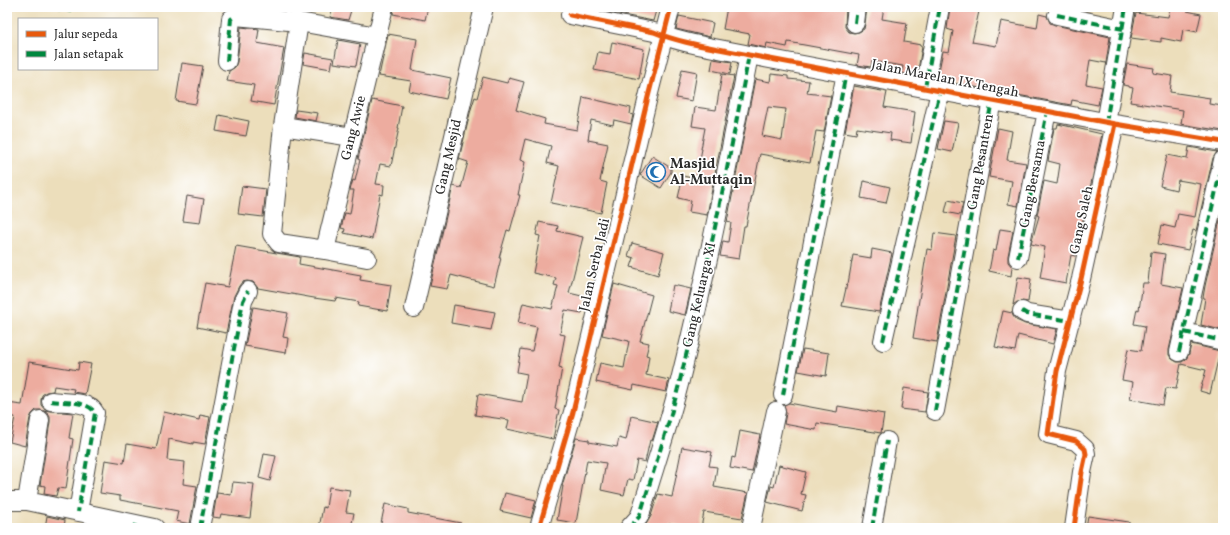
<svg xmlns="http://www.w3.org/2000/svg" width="1230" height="535" font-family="Vollkorn,serif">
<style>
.building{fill:#edac9f;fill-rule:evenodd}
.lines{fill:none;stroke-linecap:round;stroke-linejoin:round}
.minor-casing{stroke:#484641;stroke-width:20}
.minor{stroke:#fff;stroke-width:18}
.quiet{stroke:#00873e;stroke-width:4;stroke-dasharray:8 4;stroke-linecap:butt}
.cycleway-casing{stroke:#fff;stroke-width:8}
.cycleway{stroke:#e8590c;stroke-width:5}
.labels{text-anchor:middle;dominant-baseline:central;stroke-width:3.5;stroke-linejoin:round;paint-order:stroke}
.street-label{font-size:14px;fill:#2b2b2b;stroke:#fff}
.poi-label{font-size:14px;font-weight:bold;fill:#2b2b2b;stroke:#fff;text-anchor:start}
</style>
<rect width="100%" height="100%" fill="#fff"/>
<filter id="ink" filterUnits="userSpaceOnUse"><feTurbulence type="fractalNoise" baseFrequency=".025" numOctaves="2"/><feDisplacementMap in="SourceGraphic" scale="8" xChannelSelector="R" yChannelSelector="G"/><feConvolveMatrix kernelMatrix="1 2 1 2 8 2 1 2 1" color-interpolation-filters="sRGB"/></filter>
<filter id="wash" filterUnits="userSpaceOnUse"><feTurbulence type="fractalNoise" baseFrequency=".012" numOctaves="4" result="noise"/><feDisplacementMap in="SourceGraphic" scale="16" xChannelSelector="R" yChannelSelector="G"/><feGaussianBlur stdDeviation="0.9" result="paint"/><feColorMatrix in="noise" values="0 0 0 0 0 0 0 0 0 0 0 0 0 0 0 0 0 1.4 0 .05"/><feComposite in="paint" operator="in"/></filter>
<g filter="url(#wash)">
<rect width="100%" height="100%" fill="#ecdebb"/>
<g id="blocks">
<!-- building -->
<path class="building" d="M267,7H296L295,11L266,8Z
M333,7H352L348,20L330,17Z
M394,7H428L425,20L393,14Z
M583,7H657L653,21Z
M727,7H846L845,27L849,32L854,33L859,32L864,29L865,24L867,7H884L882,19L907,23L904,42L921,45V47H922L917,76L902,73L903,66L872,61L871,67L857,65L859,55L788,42L787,47L767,43L766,48L748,44L750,34L723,29Z
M950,7H980L972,42L996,46L1001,21L1037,28L1039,14L1047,16L1050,23L1055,25L1110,37L1106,63L1090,60L1086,84L1102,87L1098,105L1072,100L1071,105L937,80L943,51L949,52L953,31L947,29Z
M1170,7H1187V11L1201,14L1197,32L1183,29L1181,42L1161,38V42L1131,38L1136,13L1168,17Z
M679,16L713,23L710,37L676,29Z
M241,27L259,29L257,43L284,48L274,105L251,101L254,85L227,81L229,71L235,67L237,62Z
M388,34L417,39L412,70L451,78L446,99L409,91L411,81L379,76Z
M338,40L360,44L356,66L334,63Z
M612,42L644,49L639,79L594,70L598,52L610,54Z
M305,53L333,58L331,69L303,64Z
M713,59L732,62L730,74L711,70Z
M182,63L203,66L196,104L176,101Z
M1127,64L1154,68L1153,73L1172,76L1170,92L1210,98L1209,104L1223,106V131L1181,124L1183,110L1130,102L1133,88L1129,87V86L1123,85Z
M682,69L697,72L692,101L676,98Z
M722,74L734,76L707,215L689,212L691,201L678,198L683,176L696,179L702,149H701L705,128L692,126L695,107L716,110Z
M771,74L788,76V79L809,81L807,93L831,96L824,132L816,131L810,163L760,154L746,226H744L739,259L720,256L723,241L728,242L731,223L727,222L755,79L770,82ZM768,107L786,109L782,140L762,136Z
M483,77L507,83L509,78L524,82L516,110L545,119L544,124L577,130L583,97L631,108L630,114L633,115L631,124L614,120L613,125L591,120L588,140L608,144L600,181L607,183L601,213L551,203L559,166L547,163L551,146L525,139L520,160L525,162L518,195H520L510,231L507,230L499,258H501L494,286L451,275L447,289L430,286L453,186L461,188L468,162L459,159L471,109L475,97L477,98Z
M854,86L887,92L884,107L915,112L911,143L890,140L891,133L857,128L856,134L845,132Z
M372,100L402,106L398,128H399L391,166L380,164L376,184L384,185L383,195L380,194L372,239L344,233L345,229L341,228L345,213L350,214L354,190H350L353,180L355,181L360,160L358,159Z
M296,110L318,113L316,121L295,117Z
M219,115L249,121L246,136L216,131Z
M944,121L958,123L952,152L938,149Z
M1058,124L1102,134L1075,256L1071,255L1066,283L1040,278L1045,247L1031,244L1039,216L1037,215L1044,181L1057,184L1060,164L1048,161L1054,128H1057Z
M998,128L1012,131L1007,160L1026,163L1018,206L1008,204L1012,181L989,177Z
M1189,147L1217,152L1213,158L1196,231L1193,230L1188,250L1158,244L1162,225L1175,228L1178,214L1195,217L1201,184L1178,180L1176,190L1160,186L1167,155L1187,159Z
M652,156L671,168V172L661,188L640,175Z
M864,181L890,187L886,203L861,198Z
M242,186L266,189L263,217L238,214Z
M187,196L204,199L200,223L183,221Z
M948,200L963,203L960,215L945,212Z
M1220,220L1223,221V289L1221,304H1223V317L1221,330L1201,325L1205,298H1203L1205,286Z
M539,222L558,226L557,231L583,237L569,293L586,297L582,313L565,310L560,334L565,335L559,367L562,368L555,409L559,410L553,439L507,429L509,420L475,415L478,394L522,402L527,374L517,372L521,349L532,351L537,327L518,323L523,303L552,309L558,286L554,285L556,278L533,273L540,236L536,235Z
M1000,229L1013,231L1008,256V262L1012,267L1011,276L989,271L993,250L996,251Z
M934,233L956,236L937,342L913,338L927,249L932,250Z
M632,243L664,252L658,275L631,267L634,258L628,256Z
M236,246L300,257L299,264L361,275L360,280L391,285L387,311L358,306L359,302L336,298L335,301L314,298L258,288L253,282L247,281L242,282L239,286L234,296L226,333L197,327L205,283L228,287Z
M872,249L892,253L879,312L842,306L847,284H848L853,255L871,258Z
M1151,252L1165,254L1161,284L1183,288L1169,350V355L1172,359L1177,362H1182L1186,359L1189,354L1191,344L1220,351L1210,394L1200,391L1206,370L1181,364L1176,389L1166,388L1163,405L1130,399L1133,382L1122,380L1128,349L1141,351L1145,326L1134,324L1137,309L1139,310L1143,283H1148Z
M1018,277L1031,279L1028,302L1022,301L1017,302L1013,305Z
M614,284L652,295L640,341L649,343L646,355L649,356L646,375L669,380L666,392L634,385L633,390L596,382L600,363L624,368L629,341L602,335Z
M673,285L691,289L685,315L668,311Z
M454,305L495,312L491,330L451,323Z
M253,307L288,313L283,337L288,338L286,353L245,346Z
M1003,311L1012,313L1013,316L1016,320L1025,324L1057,329L1053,344L1018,335L1015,351L995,347Z
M803,349L829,353L826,376L798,371Z
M29,362L78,370L79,362L91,364L85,394L73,392L74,389L54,386L53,391L46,392L42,395L41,400V405L45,410L50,411L73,413L69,438L73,439L66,489L58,488L56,496L44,494L45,486L40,485L50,422V417L47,412L41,410H36L32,414L30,418L25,446L10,442L15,417L7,416V403L22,405Z
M904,388L928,392L925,412L901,409Z
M789,403L837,412L838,406L884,414L881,433L817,423L816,430L784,424L786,413L784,405Z
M164,412L199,420L200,415L210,417L205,444L193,442V444L169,439L167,460L185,462L183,484L197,486L190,524L176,521L178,511L120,500V496L100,493L105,460L124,463L127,444L156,449Z
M631,416L658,422L652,441L650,440L645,462L637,460L633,480L628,479L624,495L601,490L606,463L587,460L576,523L557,520L563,486H562L576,438L589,440V442L617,447L619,438L626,440Z
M740,431L760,435L752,472L730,468L732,457L735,458Z
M682,447L712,452L709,466L717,467L714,487L748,493L742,518L704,512L701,528H692L669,523L667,528H655L645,526L651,516L658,494L672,497Z
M264,454L276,456L270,481L259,478Z
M779,465L806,472L801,494L806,495L802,511L767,502L771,486L774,487Z
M233,482L254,484L250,518L221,514L220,518L213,517L217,493L231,495Z
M329,487L350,490L346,512L354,513L351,528H319L323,507L326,508Z
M505,493L536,500L531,518L500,511Z
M385,504L408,509V513L461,523L460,528H380Z
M47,516L65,520L64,528H45Z
M1088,516L1129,522V528H1093L1086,527Z"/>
</g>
</g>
<g filter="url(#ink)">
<use href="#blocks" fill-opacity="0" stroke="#484641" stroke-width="1"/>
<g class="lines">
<!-- minor casing -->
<g class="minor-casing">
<path id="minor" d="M570,15L654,32C682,44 718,48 749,55L1115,124L1223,142
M1057,15L1123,29
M299,22L283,126L272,234L279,243L325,250L367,258
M855,23L857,7
M227,61L231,19L235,16L299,22L377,36
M925,88L940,7
M1106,123L1126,7
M283,126L352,137
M325,250L384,7
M1018,258L1047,111
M414,308L484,7
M1022,311L1027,314L1071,321
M1184,332L1223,341
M883,341L940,91
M1179,352L1223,160
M783,395L846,73
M51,401C64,403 88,400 95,413L78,512
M935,411L992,100
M7,501H27L155,528
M27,501L40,420
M200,528L243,301L248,291
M539,528L573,412L648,97L671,7
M629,528L639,517L641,512C655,465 671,419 682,372C708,267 729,161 749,55
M751,528L776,411
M872,528L887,441
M1074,528L1082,472L1086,454L1085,449L1076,441L1048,434L1057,371L1081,279L1115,124"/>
</g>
<!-- minor -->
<use href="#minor" class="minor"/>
<!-- quiet -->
<path class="quiet" d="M44,7L72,11
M1057,15L1123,29
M855,23L857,7
M227,61L231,19L235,16
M925,88L940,7
M1106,123L1126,7
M1018,258L1047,111
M1022,311L1027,314L1071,321
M1184,332L1223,341
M883,341L940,91
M1179,352L1223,160
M783,395L846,73
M51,401C64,403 88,400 95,413L78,512
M935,411L992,100
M134,528L135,524
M200,528L243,301L248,291
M629,528L639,517L641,512C655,465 671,419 682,372C708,267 729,161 749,55
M872,528L887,441"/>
<!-- cycleway casing -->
<g class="cycleway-casing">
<path id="cycleway" d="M570,15L654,32C682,44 718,48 749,55L1115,124L1223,142
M539,528L573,412L648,97L671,7
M1074,528L1082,472L1086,454L1085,449L1076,441L1048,434L1057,371L1081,279L1115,124"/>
</g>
<!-- cycleway -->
<use href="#cycleway" class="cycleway"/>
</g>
</g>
<!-- icons -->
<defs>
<g id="mosque-ring" transform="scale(1)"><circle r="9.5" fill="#fff" stroke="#1f6fb2" stroke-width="1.5"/><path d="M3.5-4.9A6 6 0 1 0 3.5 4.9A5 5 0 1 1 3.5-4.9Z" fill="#1f6fb2"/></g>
</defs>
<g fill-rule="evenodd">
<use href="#mosque-ring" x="656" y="172"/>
</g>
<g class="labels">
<!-- street labels -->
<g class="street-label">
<text transform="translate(945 79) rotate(11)">Jalan Marelan IX Tengah</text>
<text transform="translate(354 128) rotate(-76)">Gang Awie</text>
<text transform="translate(449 157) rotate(-77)">Gang Mesjid</text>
<text transform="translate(981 162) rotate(-80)">Gang Pesantren</text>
<text transform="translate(1033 184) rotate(-79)">Gang Bersama</text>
<text transform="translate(1082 220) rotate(-78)">Gang Saleh</text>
<text transform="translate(595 265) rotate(-77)">Jalan Serba Jadi</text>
<text transform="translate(700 295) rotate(-77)">Gang Keluarga XI</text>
</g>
<!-- poi labels -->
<g class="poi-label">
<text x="670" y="164">Masjid<tspan x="670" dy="16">Al-Muttaqin</tspan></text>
</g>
</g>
<!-- margin -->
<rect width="1230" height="535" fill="none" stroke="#fff" stroke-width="24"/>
<!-- legend -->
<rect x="18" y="18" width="140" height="52" fill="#ffffff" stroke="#aaaaaa"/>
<rect x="26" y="31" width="20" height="6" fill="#e8590c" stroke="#aaaaaa"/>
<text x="54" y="38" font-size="12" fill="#2b2b2b">Jalur sepeda</text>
<rect x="26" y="51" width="20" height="6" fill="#00873e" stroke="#aaaaaa"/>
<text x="54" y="58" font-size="12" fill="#2b2b2b">Jalan setapak</text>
</svg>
